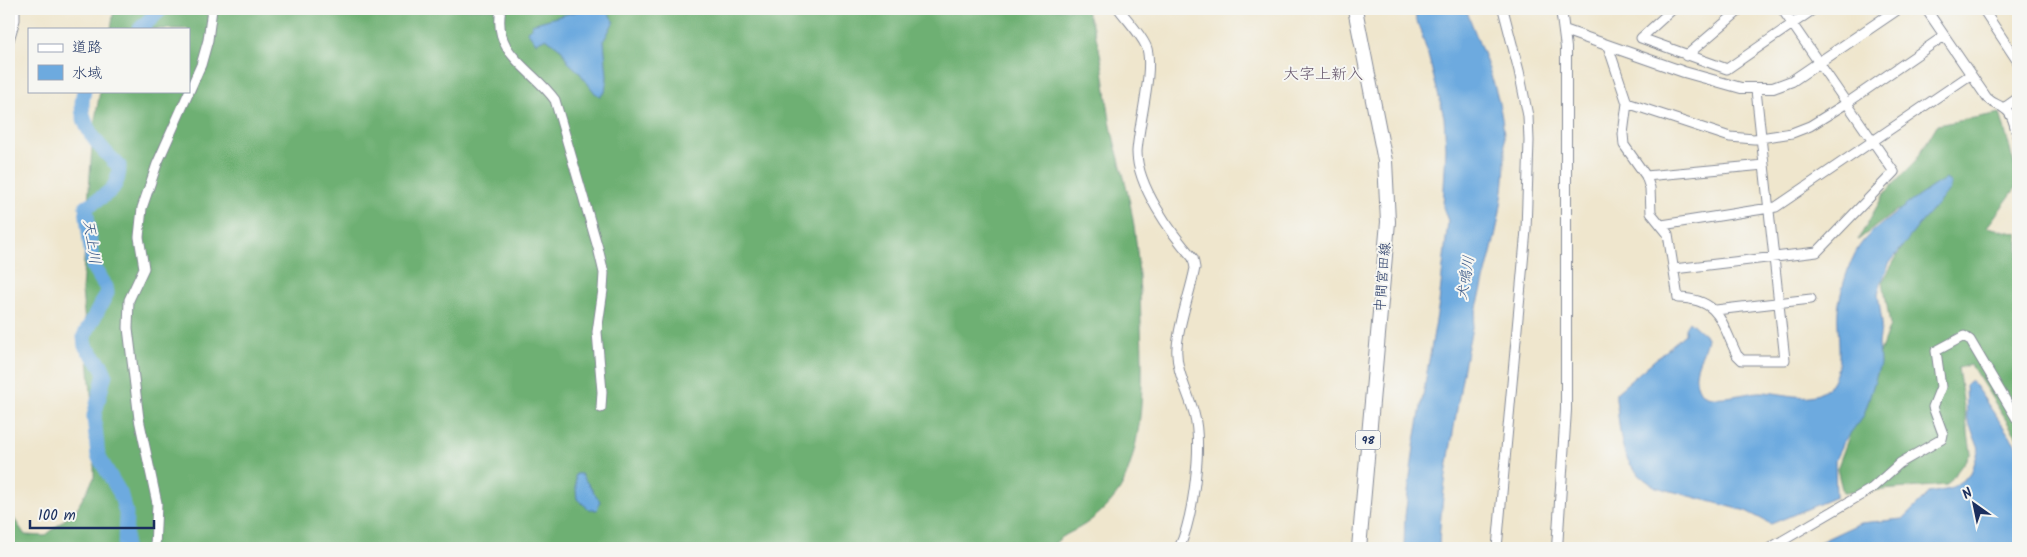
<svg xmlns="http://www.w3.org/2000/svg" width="2027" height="557" font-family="Kalam,'Klee One',sans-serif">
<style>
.forest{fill:#6eb073;stroke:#447068}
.water{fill:#6daadf;stroke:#446c9e}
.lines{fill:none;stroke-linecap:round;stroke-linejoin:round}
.river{stroke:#6daadf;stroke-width:15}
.minor-casing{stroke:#858a96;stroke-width:11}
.tertiary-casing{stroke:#858a96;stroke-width:12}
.primary-casing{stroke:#858a96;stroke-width:16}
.minor{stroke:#fff;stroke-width:9}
.tertiary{stroke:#fff;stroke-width:10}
.primary{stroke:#fff;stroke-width:14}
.labels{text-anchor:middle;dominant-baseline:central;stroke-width:4;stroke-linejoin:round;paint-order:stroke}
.shield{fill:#f6f6f2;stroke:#5d6b8a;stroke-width:1}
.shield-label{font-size:12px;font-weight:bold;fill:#1b2f5e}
.street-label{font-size:14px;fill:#1b2f5e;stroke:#f6f6f2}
.water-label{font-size:15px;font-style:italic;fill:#345485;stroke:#f6f6f2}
.quarter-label{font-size:16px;fill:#64546a;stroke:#f6f6f2}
</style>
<rect width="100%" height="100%" fill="#f6f6f2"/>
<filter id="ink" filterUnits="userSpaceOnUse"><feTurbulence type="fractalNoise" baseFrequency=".02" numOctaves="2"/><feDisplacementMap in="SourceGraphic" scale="10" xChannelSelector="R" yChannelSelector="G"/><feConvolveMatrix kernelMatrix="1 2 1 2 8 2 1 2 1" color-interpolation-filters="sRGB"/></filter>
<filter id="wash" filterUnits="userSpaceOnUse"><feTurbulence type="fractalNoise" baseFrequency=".0096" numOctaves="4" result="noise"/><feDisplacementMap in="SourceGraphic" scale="20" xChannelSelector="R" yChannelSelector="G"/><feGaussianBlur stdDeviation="1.12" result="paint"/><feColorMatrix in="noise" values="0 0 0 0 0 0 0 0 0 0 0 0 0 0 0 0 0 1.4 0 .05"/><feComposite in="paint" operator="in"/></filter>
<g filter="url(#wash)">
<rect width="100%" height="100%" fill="#efe6cd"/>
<!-- forest -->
<path class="forest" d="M114,9H1085C1104,45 1104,87 1111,126C1116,152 1125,177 1130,203C1138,243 1140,284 1141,324C1143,378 1145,433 1123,484C1115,500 1099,515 1084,525C1070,534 1062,534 1051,548H9V511L25,535L45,536L76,510L94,478V428L82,290L93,132L100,91H189V29H111Z
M2000,113L2018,178V185L1987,227L2018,234V439L1971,365L1958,368L1971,453L1947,485L1843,493L1837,469L1890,325L1883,281L1921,214L1897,210L1858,240L1884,194L1915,162L1937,125Z"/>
<!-- water -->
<path class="water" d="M585,9H605L614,21L604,40L607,77L605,92L600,96L595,93L579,72L568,62L562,50L546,38L536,43L527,31L532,28V24Z
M1413,9H1466C1481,49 1501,92 1504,135C1510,202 1487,263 1472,328C1465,358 1460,390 1455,421C1448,463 1440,505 1439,548H1404L1405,516L1414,447L1439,303L1448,221L1443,207L1446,148L1444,117L1427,51Z
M1946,179L1951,183L1949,191L1919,225L1889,264L1881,283L1878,294L1882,322L1879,343L1880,364L1864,415L1842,444L1835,461L1836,497L1771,524L1746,511L1656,487C1624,468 1622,450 1618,416C1618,408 1615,400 1616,393L1685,334V328L1689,321L1707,337C1706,354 1688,371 1700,391C1709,404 1744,393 1758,392C1776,391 1797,400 1815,395C1820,394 1827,389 1830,385C1847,363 1834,328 1839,303C1843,283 1851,255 1864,240C1874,228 1933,184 1946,179Z
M1971,380L2018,448V548H1807L1860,523L1903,519L1929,493L1950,489L1971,474L1979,449L1967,418L1966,384Z
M576,474H581L600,501L597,510L589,509L577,499L575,477Z"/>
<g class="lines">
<!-- river -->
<path class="river" d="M140,29L161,9
M84,91C75,122 98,146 119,166C119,192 105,194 86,207L93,267L106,287L107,293L84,336L85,346L101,365L105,374L94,416L98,456L120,493L126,513L125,548"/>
</g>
</g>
<g filter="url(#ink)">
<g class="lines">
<!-- minor casing -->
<g class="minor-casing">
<path id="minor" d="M501,9C492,55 532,68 555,100L598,248L604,273L603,290L597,332L602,392L601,408
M1119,9C1127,20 1140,33 1146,46C1155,66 1138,127 1137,152C1137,186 1171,233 1193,258L1195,268C1190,294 1179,321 1177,347C1175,369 1188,392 1194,413C1203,445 1193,519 1179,548
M1673,9L1641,38L1727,69L1814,9
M1926,9L1987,98C1994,105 1999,104 2005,109C2014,115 2015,129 2018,139
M1983,9L2018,62
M9,40L15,20V9
M1608,46L1627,103L1623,134L1624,145L1646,176L1650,188L1651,213L1668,234L1678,298C1720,299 1721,322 1737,355L1742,360H1785L1756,90
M1686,56L1741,9
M1627,103L1730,137L1754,139L1792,133L1810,126L1847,103L1944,36
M2004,108L2018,98
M1646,176L1764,165
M1662,225L1776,207L1970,75
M1674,269L1817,252L1894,172L1782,9
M1716,310L1811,299
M155,548L157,503L139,419L128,328L129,300L144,268L139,237L142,208L157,164L201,65L208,40L212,9
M1497,548L1526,230L1529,141L1528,116L1519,71L1503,9
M1770,548L1871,489L1900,463L1942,439L1943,434L1933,407L1941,387L1936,351L1964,336L1970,340L2018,421"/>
</g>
<!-- tertiary casing -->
<g class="tertiary-casing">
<path id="tertiary" d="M1564,30L1684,72L1741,88H1773L1792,81L1898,9
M1557,548L1566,410V48L1561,9"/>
</g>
<!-- primary casing -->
<g class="primary-casing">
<path id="primary" d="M1355,9L1385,161L1388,222L1359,548"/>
</g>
<!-- minor -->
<use href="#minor" class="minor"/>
<!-- tertiary -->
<use href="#tertiary" class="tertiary"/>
<!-- primary -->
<use href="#primary" class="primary"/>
</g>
</g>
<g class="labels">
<!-- shield labels -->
<rect class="shield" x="1355.5" y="430.5" width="25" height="19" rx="4"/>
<g class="shield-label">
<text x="1368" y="440">98</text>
</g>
<!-- street labels -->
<g class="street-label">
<text transform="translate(1383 277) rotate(-85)">中間宮田線</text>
</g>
<!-- water labels -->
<g class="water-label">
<text transform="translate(91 242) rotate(81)">天上川</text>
<text transform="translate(1466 278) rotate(-80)">犬鳴川</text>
</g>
<!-- quarter labels -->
<g class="quarter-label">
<text x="1323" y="74">大字上新入</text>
</g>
</g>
<!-- margin -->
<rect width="2027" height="557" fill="none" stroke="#f6f6f2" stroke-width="30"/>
<!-- legend -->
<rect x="28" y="28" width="162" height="65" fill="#f6f6f2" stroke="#9ea6b7"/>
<rect x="38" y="44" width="25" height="8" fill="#ffffff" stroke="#9ea6b7"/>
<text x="72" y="52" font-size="15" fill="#1b2f5e">道路</text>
<rect x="38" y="65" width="25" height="15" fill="#6daadf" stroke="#9ea6b7"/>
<text x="72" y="78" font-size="15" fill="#1b2f5e">水域</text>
<!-- north arrow -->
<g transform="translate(1974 504) rotate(327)" stroke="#f6f6f2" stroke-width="4" paint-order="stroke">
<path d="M0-4L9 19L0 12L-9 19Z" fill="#1b2f5e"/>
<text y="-8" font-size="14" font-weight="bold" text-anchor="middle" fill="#1b2f5e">N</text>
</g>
<!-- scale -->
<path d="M30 520v8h124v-8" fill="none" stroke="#1b2f5e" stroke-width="2.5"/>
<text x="38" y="520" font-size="15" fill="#1b2f5e" stroke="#f6f6f2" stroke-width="4" paint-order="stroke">100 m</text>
</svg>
